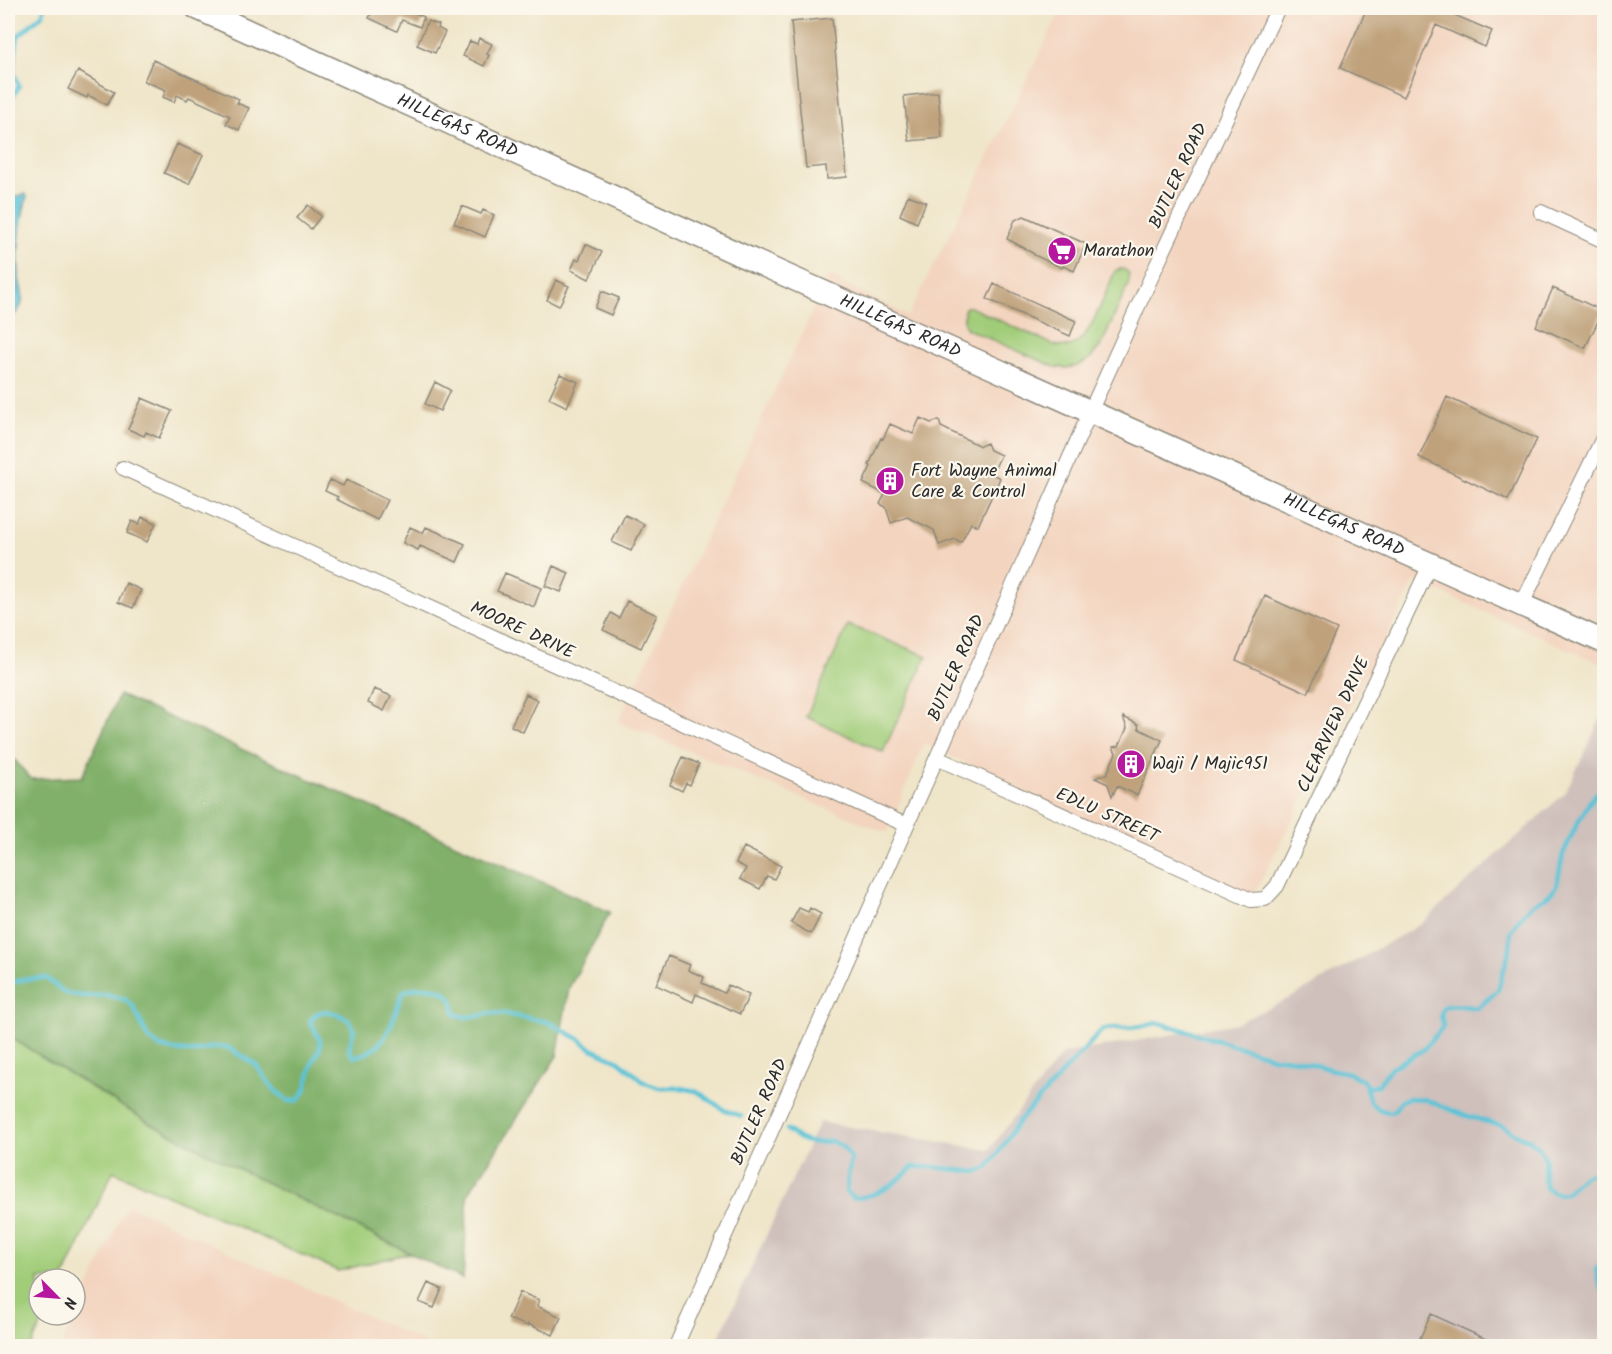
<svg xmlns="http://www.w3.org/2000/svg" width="1612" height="1354" font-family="Kalam,sans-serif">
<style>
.built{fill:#f3d4bf}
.industrial{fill:#cfc0bb}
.green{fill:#a1cd79;stroke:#667c52;stroke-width:1.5}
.forest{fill:#80b069;stroke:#566e4a;stroke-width:1.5}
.water{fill:#5ac3d7;stroke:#427781;stroke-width:1.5}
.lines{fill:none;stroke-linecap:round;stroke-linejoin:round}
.stream{stroke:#5ac3d7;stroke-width:4.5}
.building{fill:#bfa27c}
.street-casing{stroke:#8d887a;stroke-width:16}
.primary-casing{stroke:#8d887a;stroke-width:25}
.street{stroke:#fff;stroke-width:14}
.primary{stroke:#fff;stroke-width:22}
.labels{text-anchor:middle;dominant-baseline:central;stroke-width:4.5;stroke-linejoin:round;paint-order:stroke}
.street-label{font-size:18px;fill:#2b2b2b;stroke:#fbf7ec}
.poi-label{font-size:18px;fill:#2b2b2b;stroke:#fbf7ec;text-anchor:start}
</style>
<rect width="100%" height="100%" fill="#fbf7ec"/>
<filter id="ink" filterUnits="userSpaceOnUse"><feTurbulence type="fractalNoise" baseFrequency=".0167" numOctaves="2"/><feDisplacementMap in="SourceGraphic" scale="12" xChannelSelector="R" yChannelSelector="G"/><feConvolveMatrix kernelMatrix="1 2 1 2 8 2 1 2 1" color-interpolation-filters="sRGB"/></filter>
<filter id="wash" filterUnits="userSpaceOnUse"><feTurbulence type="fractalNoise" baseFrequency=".008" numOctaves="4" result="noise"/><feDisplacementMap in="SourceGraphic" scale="24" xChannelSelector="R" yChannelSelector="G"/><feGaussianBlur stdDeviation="1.35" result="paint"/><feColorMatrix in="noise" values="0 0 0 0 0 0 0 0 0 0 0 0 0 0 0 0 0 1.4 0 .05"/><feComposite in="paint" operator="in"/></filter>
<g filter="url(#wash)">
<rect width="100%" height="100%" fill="#efe5c9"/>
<!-- built -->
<path class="built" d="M1062,8H1604V665L1415,581L1251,900L924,743L887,833L618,722L829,276L908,316L969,196Z
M127,1205L432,1346H61Z"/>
<!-- industrial -->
<path class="industrial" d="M1604,712V1346H715L819,1122L989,1150L1062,1054L1237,1023L1296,995L1421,924L1565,793Z"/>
<!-- green -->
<path class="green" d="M1120,269C1130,269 1130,277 1128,285L1102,344L1090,359L1077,366L1066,368L1055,367L967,329L964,323V310L966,307H970L1052,344C1060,347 1069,348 1076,343C1092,334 1107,289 1115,271Z
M848,625L927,656L883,752L806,717Z
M8,1040H15L148,1122L247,1173L409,1253L338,1271L113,1171L63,1279H39V1315H46L31,1346H8Z"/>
<!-- forest -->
<path class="forest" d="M119,695L610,912L569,988L557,1056L468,1194L463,1279L247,1173L148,1122L15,1040H8V752L31,779L82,777Z"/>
<!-- water -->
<path class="water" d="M25,194L27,196C20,222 17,248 19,275C19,284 24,293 22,302C21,310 14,315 8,319V197L14,196L17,197Z"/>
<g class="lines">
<!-- stream -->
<path class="stream" d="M8,99L14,95L19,86L13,71L18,36L43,14L44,8
M8,984L24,979L46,978L65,993L84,996L106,995L124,999L133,1006L148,1038L160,1047L174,1050L193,1052L213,1047H227L255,1064L273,1088L288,1101L298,1100L305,1091L313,1062L320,1048V1040L310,1021C321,1005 333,1012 348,1019L354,1029L349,1050L354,1057C358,1055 364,1055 368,1052C390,1041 395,1013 403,992C416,986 438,984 449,996C454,1001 454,1008 455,1014L465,1017L480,1016L488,1013L505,1014L548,1022L581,1040L592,1049L619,1061L645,1083L659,1088H681L696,1091L703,1095L724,1110L741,1116
M1366,1088L1378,1085L1392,1067L1423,1050L1438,1033L1443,1026L1441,1014L1444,1007C1455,1003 1467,1007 1478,1008L1498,990L1510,948L1511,931L1519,919L1533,904L1546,897L1553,891L1557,884L1563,854L1577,824L1589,803L1604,784
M787,1130C803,1143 812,1145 832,1141L843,1147L851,1158L846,1191L853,1198C879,1197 895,1184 913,1167H933L976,1172L987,1168L999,1152L1019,1121L1102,1030C1113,1027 1124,1029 1136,1027C1144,1026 1151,1023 1160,1023L1273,1057L1298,1060L1333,1070L1349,1073L1361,1079L1365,1083L1370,1102L1378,1109L1389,1112L1394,1111L1401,1101L1409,1098L1424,1099L1461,1114L1502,1126L1521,1137L1530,1140L1541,1150L1545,1159L1544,1180L1546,1188L1557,1194L1566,1193C1577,1181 1587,1168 1604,1175
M1604,1258L1596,1270L1600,1286L1604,1292"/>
</g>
<g id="blocks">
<!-- building -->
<path class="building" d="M374,8H408L407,9L424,17L420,27L402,20L397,31L369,18Z
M1367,8H1438L1492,31L1485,47L1436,25L1404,97L1340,68Z
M832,18L847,177L827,179L826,166L806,168L791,22Z
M428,21L439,25L438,28L445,32L435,53L417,45Z
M479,38L492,44L487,54L489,55L484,66L463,56L470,41L477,44Z
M153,60L239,99L237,103L249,108L239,130L226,124L230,116L189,97L187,100L177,95L174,102L163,97L166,90L144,81Z
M78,71L114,92L107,105L88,95L87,98L68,89Z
M938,92L942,138L909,141L904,96Z
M177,144L203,155L189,184L164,173Z
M908,195L926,202L917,223L900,215Z
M308,205L321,216L311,229L297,218Z
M462,206L481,214L483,210L494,215L485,237L454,223Z
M1024,216L1086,244L1074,271L1063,266L1062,268L1034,255V254L1024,248L1007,239L1015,220Z
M586,244L602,252L589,279L571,270L576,259L579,260Z
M556,280L569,286L559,306L547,300Z
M994,284L1076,321L1070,336L987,299Z
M1553,288L1603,311L1585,348L1536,326Z
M602,291L619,298L611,315L595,308Z
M560,374L578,382L567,407L549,398Z
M435,382L450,390L440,411L425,404Z
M1447,397L1537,439L1508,500L1419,457Z
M142,398L172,411L159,438L146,432L144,436L128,429Z
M920,418L931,423L939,420L941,427L980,446L987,443L990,450L1001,455L992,474L1000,478L978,526L971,523L961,542L955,539L939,545L934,530L907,517L891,523L886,507L880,504L885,494L863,483L871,466L869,465L881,438L883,439L890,424L913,434Z
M330,480L343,486L346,480L387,500L377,520L336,499L338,497L325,491Z
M625,515L644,524L631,551L612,542Z
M142,517L156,523L147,542L127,533L132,521L139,524Z
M410,527L423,533L426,527L465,544L457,562L420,546L418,550L403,543Z
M553,566L569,573L561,592L545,586Z
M505,573L541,588L534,607L497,591Z
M126,583L141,590L133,608L118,602Z
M1265,596L1337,629L1308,693L1236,660Z
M627,601L657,615L641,648L603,630L611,613L619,618Z
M374,689L391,696L384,711L368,703Z
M526,694L538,700L523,732L511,726Z
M1123,717L1138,724L1139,729L1162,740L1137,795L1117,786L1112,796L1108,784L1095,778L1107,774L1116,753L1113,747L1119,746L1127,728Z
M683,757L699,764L690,785L686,783L682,791L670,785Z
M744,847L781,866L774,879L767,876L760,889L740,879L746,868L736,863Z
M799,908L808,912L810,908L821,914L811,934L791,923Z
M669,956L690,965L688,970L704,977L702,983L724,993L728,985L749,995L740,1014L696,994L693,1002L656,985Z
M428,1283L442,1289L434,1308L419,1302Z
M520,1292L539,1300L537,1306L561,1317L553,1335L528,1324V1326L508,1319Z
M1431,1314L1503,1347H1416Z"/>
</g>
</g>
<g filter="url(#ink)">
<use href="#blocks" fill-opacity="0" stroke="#8d887a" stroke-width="1.5"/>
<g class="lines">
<!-- street casing -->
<g class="street-casing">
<path id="street" d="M1541,212L1604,241
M123,468L906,825
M1522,604L1604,436
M937,758L1251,900L1265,899L1277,886L1431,563
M676,1346L1090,412L1154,271L1278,8"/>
</g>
<!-- primary casing -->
<g class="primary-casing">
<g id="primary">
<path id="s1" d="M197,8L743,256L1604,642"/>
</g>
</g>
<!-- street -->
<use href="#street" class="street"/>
<!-- primary -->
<use href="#primary" class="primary"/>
</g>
</g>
<!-- icons -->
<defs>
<g id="supermarket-disc" transform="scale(1.5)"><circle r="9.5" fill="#b5179e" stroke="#fbf7ec"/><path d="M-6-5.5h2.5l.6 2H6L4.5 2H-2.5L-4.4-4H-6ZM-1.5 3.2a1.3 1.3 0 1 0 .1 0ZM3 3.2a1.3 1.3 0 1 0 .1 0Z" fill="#fff"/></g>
<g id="building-disc" transform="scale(1.5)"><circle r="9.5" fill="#b5179e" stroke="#fbf7ec"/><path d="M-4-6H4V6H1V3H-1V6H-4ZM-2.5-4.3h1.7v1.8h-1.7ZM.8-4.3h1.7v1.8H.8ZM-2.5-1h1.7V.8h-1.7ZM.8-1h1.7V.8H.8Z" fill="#fff"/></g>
</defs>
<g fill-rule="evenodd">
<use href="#supermarket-disc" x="1062" y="251"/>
<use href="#building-disc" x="890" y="481"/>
<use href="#building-disc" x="1131" y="764"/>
</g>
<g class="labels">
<!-- street labels -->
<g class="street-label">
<text stroke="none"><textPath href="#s1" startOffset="286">HILLEGAS ROAD</textPath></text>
<text transform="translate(1179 176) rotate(-65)">BUTLER ROAD</text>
<text stroke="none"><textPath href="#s1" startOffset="772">HILLEGAS ROAD</textPath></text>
<text stroke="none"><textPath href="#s1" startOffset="1258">HILLEGAS ROAD</textPath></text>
<text transform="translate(522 631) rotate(25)">MOORE DRIVE</text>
<text transform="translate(957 668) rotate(-66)">BUTLER ROAD</text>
<text transform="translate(1334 725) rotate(-65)">CLEARVIEW DRIVE</text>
<text transform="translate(1107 816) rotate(24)">EDLU STREET</text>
<text transform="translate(760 1112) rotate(-66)">BUTLER ROAD</text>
</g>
<!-- poi labels -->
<g class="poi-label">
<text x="1083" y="251">Marathon</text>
<text x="911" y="471">Fort Wayne Animal<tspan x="911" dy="21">Care &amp; Control</tspan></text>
<text x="1152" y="764">Waji / Majic951</text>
</g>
</g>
<!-- margin -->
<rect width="1612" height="1354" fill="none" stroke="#fbf7ec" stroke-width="30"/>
<!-- north arrow -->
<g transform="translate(57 1297) rotate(115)"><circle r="28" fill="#fbf7ec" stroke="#a8a59f" stroke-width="1.5"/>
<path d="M0-4.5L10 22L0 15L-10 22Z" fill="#b5179e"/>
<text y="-9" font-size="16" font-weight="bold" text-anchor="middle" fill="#2b2b2b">N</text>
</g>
</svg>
